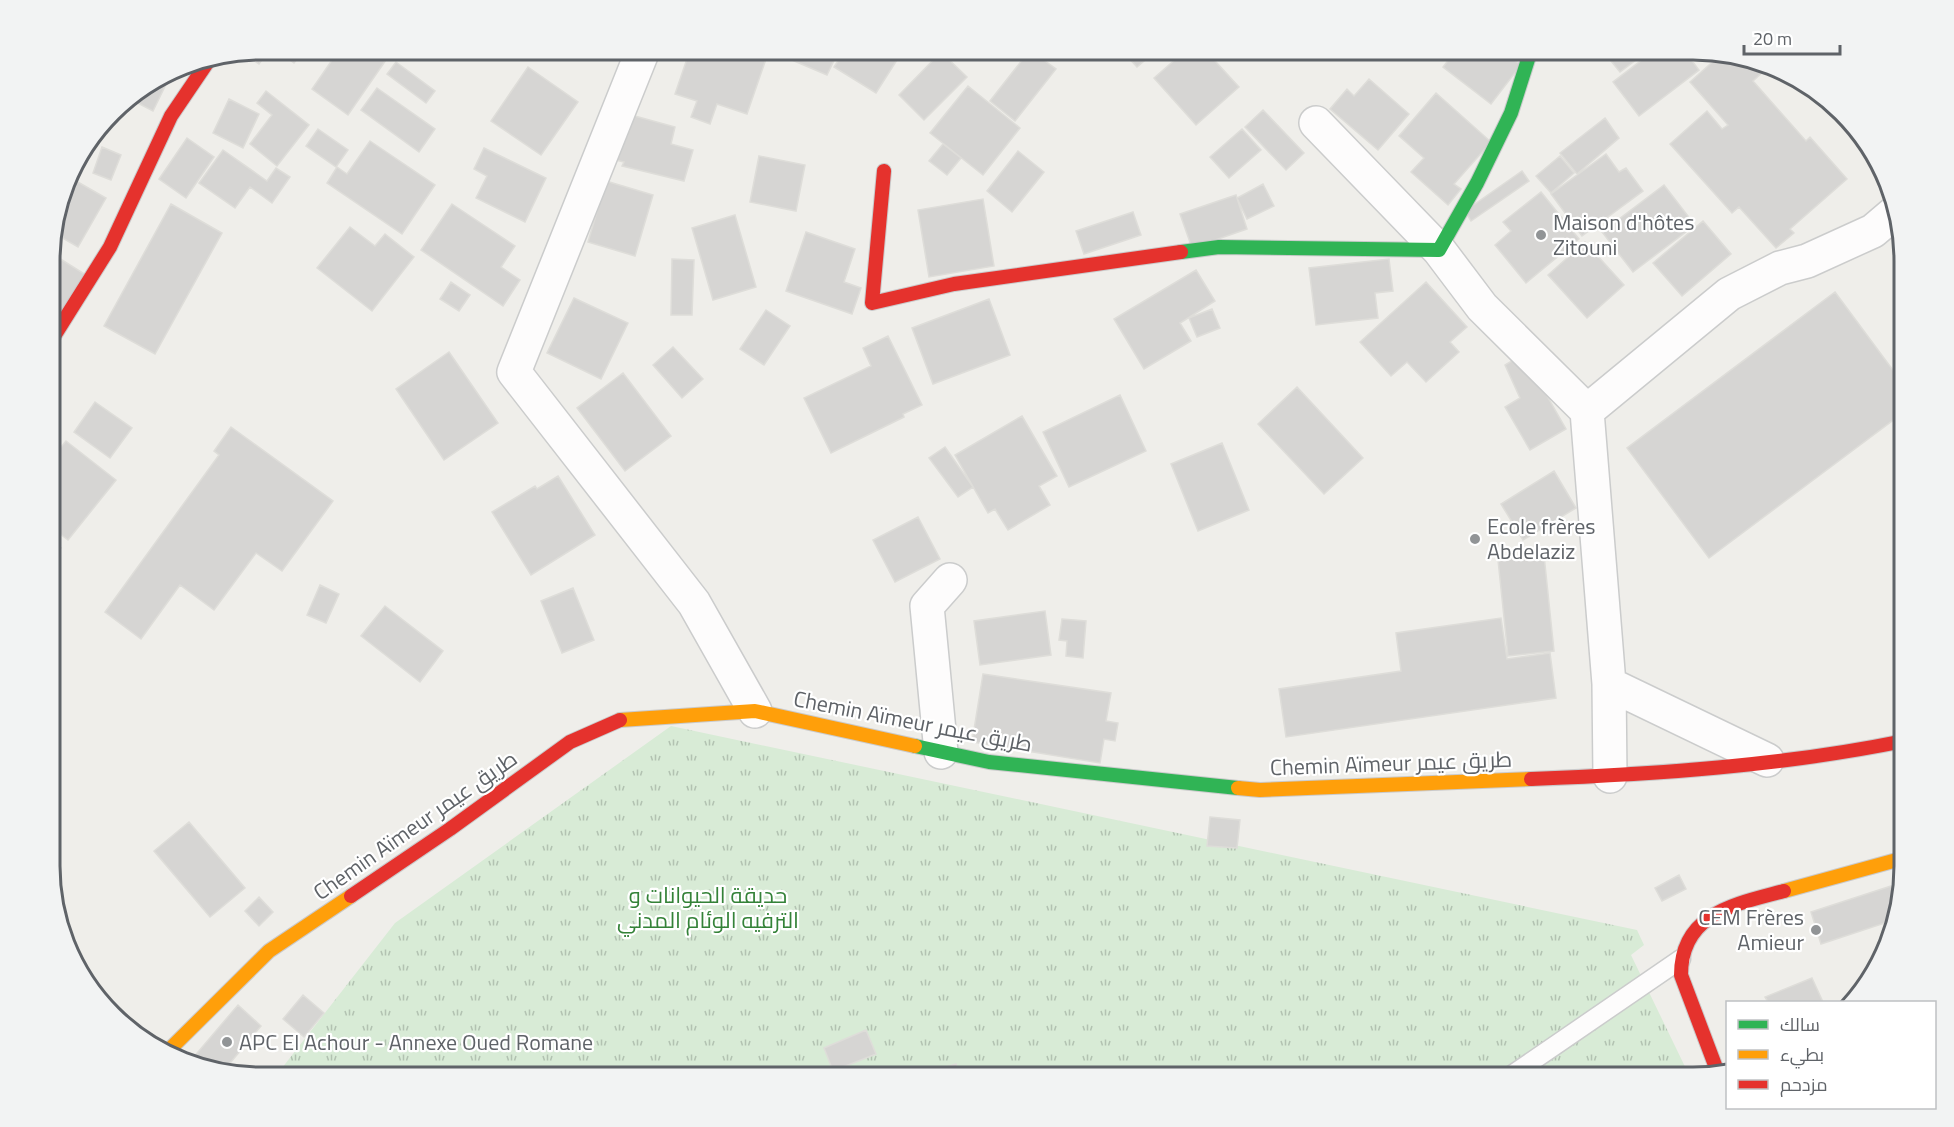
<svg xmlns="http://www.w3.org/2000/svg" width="1954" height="1127" font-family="'Titillium Web',Cairo,sans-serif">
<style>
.park{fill:url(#park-tufts)}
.building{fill:#d6d5d3;stroke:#deddd9;stroke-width:1.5}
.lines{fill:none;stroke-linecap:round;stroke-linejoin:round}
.lane-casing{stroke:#cbcccc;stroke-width:21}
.street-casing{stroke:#cbcccc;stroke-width:36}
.fast-casing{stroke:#cacacb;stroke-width:16}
.slow-casing{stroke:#cacacb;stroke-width:16}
.jam-casing{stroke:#cacacb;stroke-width:16}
.lane{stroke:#fdfcfc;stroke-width:18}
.street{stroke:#fdfcfc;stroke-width:33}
.fast{stroke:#30b455;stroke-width:14}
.slow{stroke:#ff9f0a;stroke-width:14}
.jam{stroke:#e5322d;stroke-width:14}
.poi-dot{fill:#919496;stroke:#fff;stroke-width:2}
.labels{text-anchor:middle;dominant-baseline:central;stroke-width:4.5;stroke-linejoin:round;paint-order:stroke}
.poi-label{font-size:22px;fill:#5f6368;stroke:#fff;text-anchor:start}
.street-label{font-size:22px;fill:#5f6368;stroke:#fff}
.park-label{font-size:22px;fill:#348238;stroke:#fff}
.rim{fill:none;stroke:#5f6368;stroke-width:3}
</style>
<defs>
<pattern id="park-tufts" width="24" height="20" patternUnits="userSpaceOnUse" patternTransform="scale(1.5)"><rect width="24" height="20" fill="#d8ebd6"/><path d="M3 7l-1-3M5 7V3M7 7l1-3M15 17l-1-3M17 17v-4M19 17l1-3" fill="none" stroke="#b2c2b1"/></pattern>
</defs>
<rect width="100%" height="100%" fill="#efeeea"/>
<!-- park -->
<path class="park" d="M671,726L1637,930L1644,945L1631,955L1690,1077H275L395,923Z"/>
<!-- building -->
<path class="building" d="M261,50H269L259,64L243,53Z
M276,50H304L294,63Z
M339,50H371L386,60L348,115L312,89Z
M690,50H740L766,59L747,114L717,104L710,124L691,117L697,101L675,94Z
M796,50H839L827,75L792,60Z
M845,50H880L897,60L876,93L834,67Z
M1030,50L1056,69L1015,121L990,101Z
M1121,50H1154L1156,51L1137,67Z
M1162,50H1182L1171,60Z
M1194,50H1205L1239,87L1196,125L1154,78L1185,51L1189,54Z
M1456,50H1501L1521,65L1491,104L1443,67Z
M1602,50H1649L1620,72Z
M1655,50H1684L1699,70L1639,116L1613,82Z
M941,52L967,77L924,120L899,95Z
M1719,56L1766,69L1753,81L1806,141L1810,137L1847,179L1790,229L1794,233L1776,248L1739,207L1732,213L1670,144L1707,111L1722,129L1728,125L1690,82Z
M396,62L435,91L426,103L387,74Z
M528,67L578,102L541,155L491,121Z
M173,70L153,111L128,98Z
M1369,79L1409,114L1378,150L1330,109L1347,89L1354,96Z
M968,86L1020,128L983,175L930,133Z
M377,88L435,129L419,152L361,110Z
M266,91L309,125L277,166L250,144L272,115L257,103Z
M1436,93L1491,142L1454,184L1461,189L1448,205L1411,172L1424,158L1399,136Z
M229,99L259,114L243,148L213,133Z
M1263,110L1304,153L1286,170L1245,127Z
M624,113L675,127L671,144L693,150L684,181L622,166L624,162L611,159Z
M1605,118L1619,138L1577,174L1560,153Z
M318,129L348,150L336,167L306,146Z
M1242,129L1261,150L1229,178L1210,157Z
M187,138L214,157L186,198L159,179Z
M370,141L435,185L402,234L327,183L337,167L347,174Z
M943,144L961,158L947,175L929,161Z
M102,147L121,155L111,180L93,173Z
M484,148L546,178L525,222L476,198L487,176L474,169Z
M223,150L267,181L276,168L290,177L272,203L250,187L235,208L199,183Z
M1018,151L1044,172L1012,212L987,191Z
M1606,154L1619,172L1626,168L1643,191L1582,236L1551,194Z
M759,156L805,165L796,211L750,202Z
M1560,156L1574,173L1551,193L1536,176Z
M1522,171L1529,181L1471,221L1465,211Z
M69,177L106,198L78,247L52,232Z
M606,181L653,195L635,256L588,242Z
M1263,184L1274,206L1247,219L1237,198Z
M1664,185L1695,225L1633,272L1602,232Z
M1541,192L1579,239L1526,283L1495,245L1511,231L1503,222Z
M1236,195L1247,229L1192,248L1180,214Z
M983,199L994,266L929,277L918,210Z
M171,204L222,233L155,354L104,326Z
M452,204L515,246L501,267L520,280L503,306L421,250Z
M1133,212L1141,235L1084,254L1076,231Z
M735,215L756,287L713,300L692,228Z
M1703,221L1731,254L1682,296L1653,263Z
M350,227L375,246L385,234L414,257L372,311L317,268Z
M806,232L855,249L844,282L861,288L852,314L786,291Z
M1585,242L1624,285L1587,318L1548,275Z
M51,253L86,275L51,328Z
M672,259L694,260L692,315H671Z
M1389,259L1393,291L1375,293L1378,318L1316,325L1309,268Z
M1196,270L1215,301L1180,323L1191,341L1144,369L1114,319Z
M451,282L470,295L459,311L440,299Z
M1426,282L1467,327L1450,342L1459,352L1426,382L1407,362L1391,376L1360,342Z
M1835,292L1904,385V412L1709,558L1627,448Z
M574,298L628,323L601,379L547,353Z
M989,299L1010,355L933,384L912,328Z
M1212,309L1220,328L1197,337L1189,318Z
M766,310L790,326L764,365L740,349Z
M888,336L922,405L903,414L904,417L831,453L804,398L871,366L863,348Z
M673,347L703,379L682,398L653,365Z
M449,352L498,423L444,460L396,389Z
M1523,354L1566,429L1530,450L1505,407L1520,398L1505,365Z
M623,373L671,436L625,471L577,408Z
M1297,387L1363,458L1324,494L1258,424Z
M1120,395L1146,451L1069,487L1043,432Z
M95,402L132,428L110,458L74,432Z
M1022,416L1057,476L1039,486L1050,505L1008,530L995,509L988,513L955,455Z
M231,427L333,501L282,571L256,553L214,610L180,585L141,639L105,612L219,455L214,451Z
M66,441L116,480L68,540L51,527V459Z
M1222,443L1249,510L1198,531L1171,464Z
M945,447L973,487L958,497L929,458Z
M1554,471L1576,508L1523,540L1501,504Z
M558,476L595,535L531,575L492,512L535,486L537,489Z
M918,517L940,559L895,582L873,540Z
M51,540L61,548L51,561Z
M1544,555L1554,651L1508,656L1498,560Z
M320,585L339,594L326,623L307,615Z
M573,588L594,640L562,653L541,601Z
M385,606L443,651L420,682L361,636Z
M1045,611L1051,655L980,665L974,621Z
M1501,618L1507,659L1550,653L1556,698L1286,737L1279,689L1401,671L1396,633Z
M1062,619L1086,621L1083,658L1066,656L1067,641L1059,640Z
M983,674L1111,693L1106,721L1118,723L1115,741L1104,739L1100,763L972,742Z
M1210,817L1240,820L1237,848L1207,846Z
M189,822L245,888L210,917L154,851Z
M1679,875L1686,889L1662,901L1655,888Z
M1891,886L1897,904L1891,921L1821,944L1811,912Z
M259,897L273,912L259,926L245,911Z
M1812,978L1823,1002H1768L1765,997Z
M303,995L324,1013L304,1037L283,1019Z
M238,1005L261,1026L226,1068L192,1059Z
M866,1030L876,1054L833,1071L824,1048Z
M956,1064L960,1077H914Z"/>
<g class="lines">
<!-- lane casing -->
<g class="lane-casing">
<path id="lane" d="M1509,1077L1681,959"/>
</g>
<!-- street casing -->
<g class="street-casing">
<path id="street" d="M643,50L514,372L694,603L755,711
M1316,123L1439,250L1482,307L1587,411L1609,684L1610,776
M1587,411L1729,294L1780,268L1807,261L1873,231L1893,214
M1609,684L1767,760
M941,752L927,606L950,580"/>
</g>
<!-- fast casing -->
<g class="fast-casing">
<path id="fast" d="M1181,252L1219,247L1439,250L1477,183L1511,113L1531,50
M915,746L989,762L1238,788"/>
</g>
<!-- slow casing -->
<g class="slow-casing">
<path id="slow" d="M620,720L755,711L915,746
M1238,788L1260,790L1531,779
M1784,891L1904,858
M167,1052L269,951L351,896"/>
</g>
<!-- jam casing -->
<g class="jam-casing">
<path id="jam" d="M884,171L872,303L954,284L1181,252
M51,341L110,247L171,116L209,60
M1531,779C1656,774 1781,766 1904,741
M351,896L450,829L570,742L620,720
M1718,1073L1681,975C1681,913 1736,904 1784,891"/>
</g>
<!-- lane -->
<use href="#lane" class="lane"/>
<!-- street -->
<use href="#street" class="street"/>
<!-- fast -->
<use href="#fast" class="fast"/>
<!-- slow -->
<use href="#slow" class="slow"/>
<!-- jam -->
<use href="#jam" class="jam"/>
</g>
<!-- markers -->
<g class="poi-dot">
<circle cx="1541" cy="235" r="6"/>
<circle cx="1475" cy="539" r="6"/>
<circle cx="1816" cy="930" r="6"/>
<circle cx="227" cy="1042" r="6"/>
</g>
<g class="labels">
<!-- poi labels -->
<g class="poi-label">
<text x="1553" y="222">Maison d'hôtes<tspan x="1553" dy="25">Zitouni</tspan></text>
<text x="1487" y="526">Ecole frères<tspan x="1487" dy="25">Abdelaziz</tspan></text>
<text x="1804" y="917" text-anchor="end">CEM Frères<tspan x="1804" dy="25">Amieur</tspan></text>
<text x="239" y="1042">APC El Achour - Annexe Oued Romane</text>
</g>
<!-- street labels -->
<g class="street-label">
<text transform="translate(913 721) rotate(11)">Chemin Aïmeur طريق عيمر</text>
<text transform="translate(1391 763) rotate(-2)">Chemin Aïmeur طريق عيمر</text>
<text transform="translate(415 825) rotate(-35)">Chemin Aïmeur طريق عيمر</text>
</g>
<!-- park labels -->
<g class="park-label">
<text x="708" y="895">حديقة الحيوانات و<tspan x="708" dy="25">الترفيه الوئام المدني</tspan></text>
</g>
</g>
<!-- crop -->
<path d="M0 0H1954V1127H0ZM261 60H1693A201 201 0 0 1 1894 261V866A201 201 0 0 1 1693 1067H261A201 201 0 0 1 60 866V261A201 201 0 0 1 261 60Z" fill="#f2f3f3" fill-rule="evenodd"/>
<path class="rim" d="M261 60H1693A201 201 0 0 1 1894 261V866A201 201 0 0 1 1693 1067H261A201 201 0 0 1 60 866V261A201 201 0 0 1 261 60Z"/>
<!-- legend -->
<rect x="1726" y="1001" width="210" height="108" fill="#ffffff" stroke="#bfc1c3" stroke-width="1.5"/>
<rect x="1738" y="1020" width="30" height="9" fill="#30b455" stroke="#bfc1c3" stroke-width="1.5"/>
<text x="1780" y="1031" font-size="18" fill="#5f6368">سالك</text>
<rect x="1738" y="1050" width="30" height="9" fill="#ff9f0a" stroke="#bfc1c3" stroke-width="1.5"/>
<text x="1780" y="1061" font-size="18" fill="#5f6368">بطيء</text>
<rect x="1738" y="1080" width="30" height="9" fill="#e5322d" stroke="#bfc1c3" stroke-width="1.5"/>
<text x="1780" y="1091" font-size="18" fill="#5f6368">مزدحم</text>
<!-- scale -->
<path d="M1744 45v9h96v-9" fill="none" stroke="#5f6368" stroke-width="3"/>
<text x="1753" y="45" font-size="18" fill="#5f6368" stroke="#ffffff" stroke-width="4.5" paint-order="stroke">20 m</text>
</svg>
